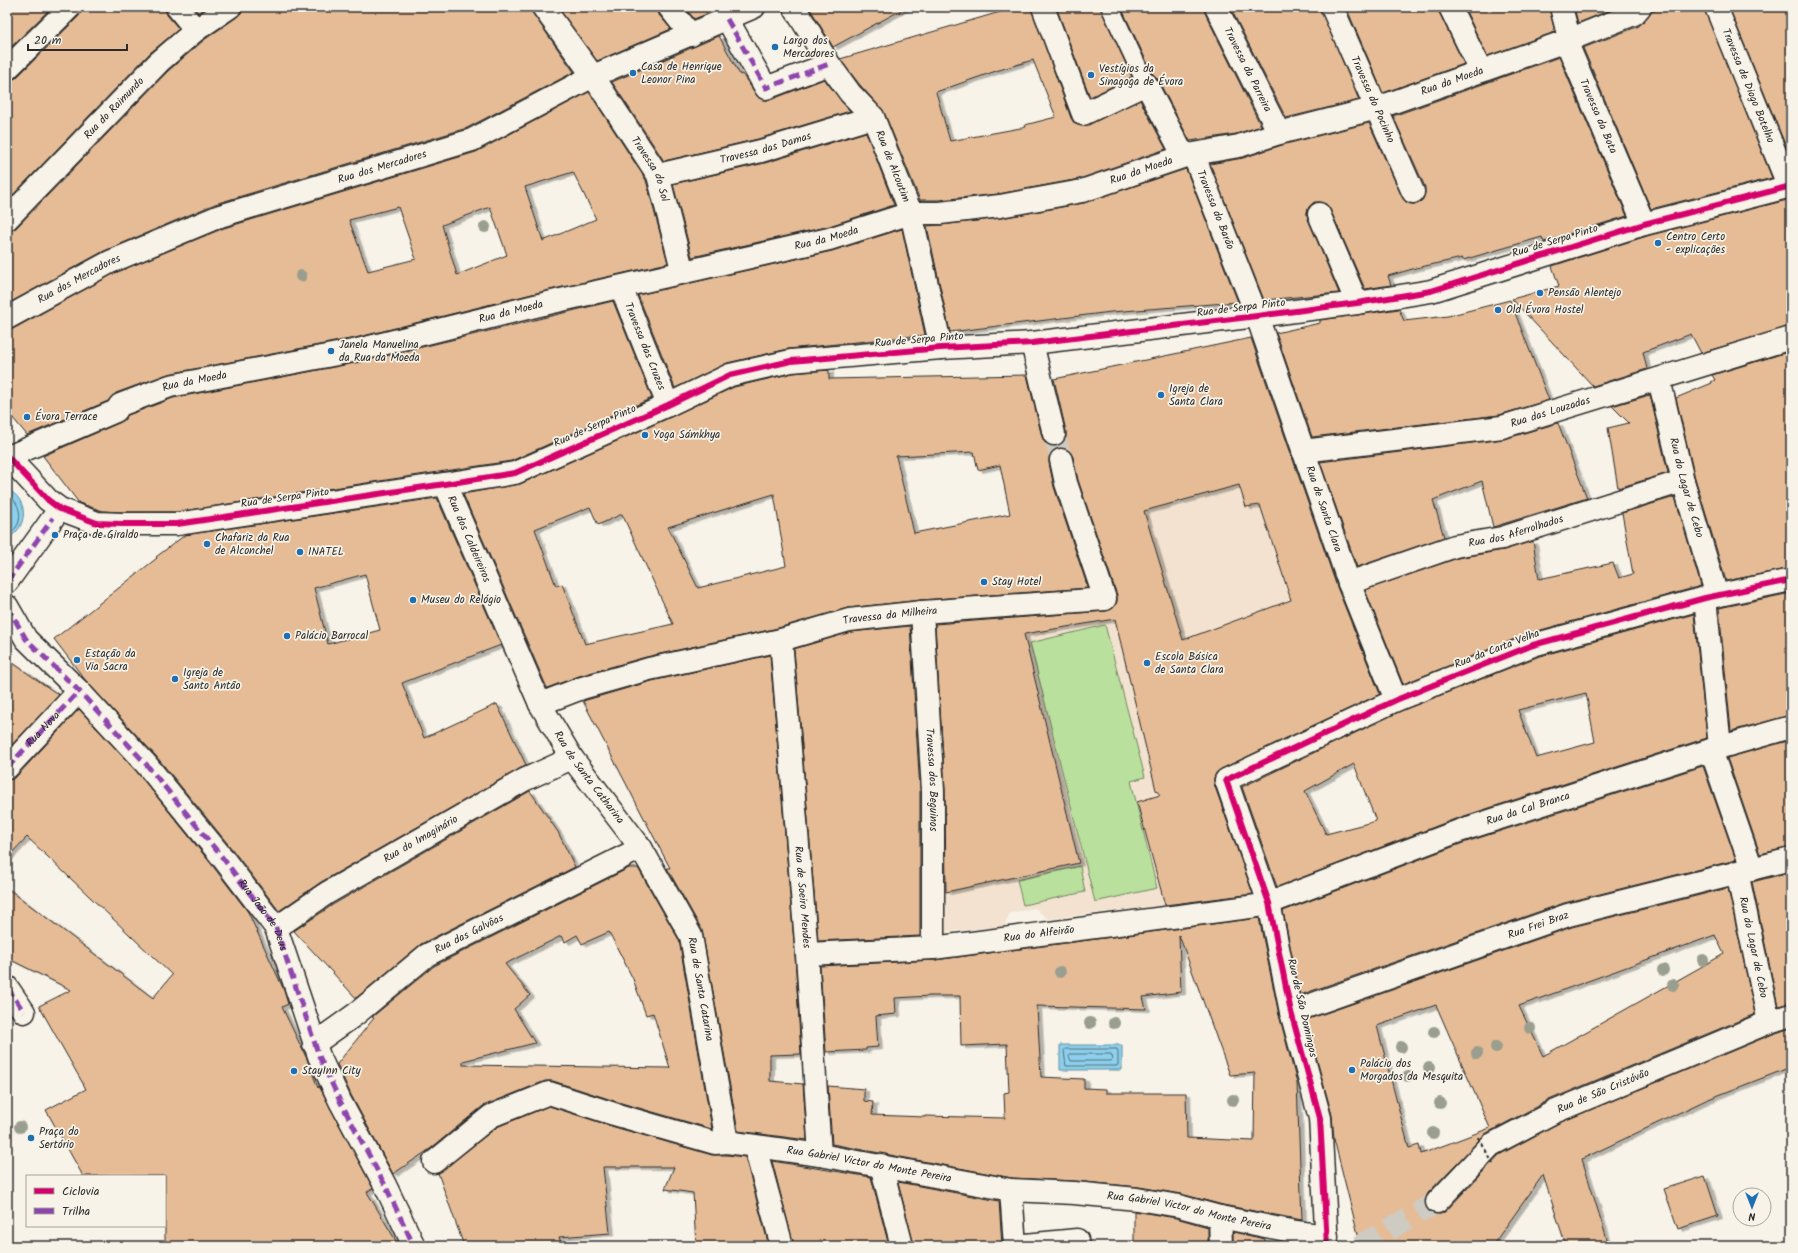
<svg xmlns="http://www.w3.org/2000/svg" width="1798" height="1253" font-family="Kalam,sans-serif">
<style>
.built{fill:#f2e2cf}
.green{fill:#b9e09c;stroke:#728664}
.water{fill:#8cd0ed;stroke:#658e9f}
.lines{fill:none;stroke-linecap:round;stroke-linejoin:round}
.shore{stroke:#526d79;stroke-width:1}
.building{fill:#e6bc96;stroke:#2b2b2b;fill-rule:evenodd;filter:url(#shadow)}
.street-tunnel{stroke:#cecbc2;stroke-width:22;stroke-dasharray:22 11;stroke-linecap:butt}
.lane-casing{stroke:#2b2b2b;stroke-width:20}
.street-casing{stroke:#2b2b2b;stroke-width:25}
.lane{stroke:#f7f3e8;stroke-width:17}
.street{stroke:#f7f3e8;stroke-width:22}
.path-bridge{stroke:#2b2b2b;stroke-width:2.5;stroke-dasharray:4 3;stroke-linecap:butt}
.quiet{stroke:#8e44ad;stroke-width:5;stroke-dasharray:10 5;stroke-linecap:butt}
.cycleway-casing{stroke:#f7f3e8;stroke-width:8}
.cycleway{stroke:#d6006c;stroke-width:6}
.tree{fill:#9a9e8f}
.poi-dot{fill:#1f6fb2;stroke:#f7f3e8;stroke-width:1.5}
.labels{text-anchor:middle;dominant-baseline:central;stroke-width:3.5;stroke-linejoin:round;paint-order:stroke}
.poi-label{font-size:11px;fill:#2b2b2b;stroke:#f7f3e8;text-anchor:start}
.street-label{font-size:11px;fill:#2b2b2b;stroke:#f7f3e8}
</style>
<defs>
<filter id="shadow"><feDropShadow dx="4.5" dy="2.5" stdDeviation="0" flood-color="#0004"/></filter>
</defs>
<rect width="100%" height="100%" fill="#f7f3e8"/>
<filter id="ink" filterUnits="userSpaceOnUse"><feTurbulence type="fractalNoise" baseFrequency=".025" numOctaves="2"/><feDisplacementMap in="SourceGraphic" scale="8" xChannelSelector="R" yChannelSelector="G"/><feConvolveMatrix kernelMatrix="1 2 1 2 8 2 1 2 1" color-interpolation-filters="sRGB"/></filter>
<g filter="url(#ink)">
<!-- built -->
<path class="built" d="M1276,409L1376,701L1215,775L1251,902L1168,913L1165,905L1048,919L1035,908L1010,913L1004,927L942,932L929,625L1112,607L1073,480L1200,448L1195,430Z"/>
<!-- green -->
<path class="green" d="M1105,625L1145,777L1131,781L1157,888L1095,902L1030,643Z
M1080,866L1085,892L1023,905L1017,880Z"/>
<!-- water -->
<path class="water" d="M7,489C30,500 28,528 7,539Z
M1060,1045H1122V1070H1060Z"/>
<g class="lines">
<!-- shore -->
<path class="shore" d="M7,493C22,504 26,525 7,535
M1066,1049H1117L1118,1051V1065L1116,1066H1066L1064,1051Z
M1071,1054H1111L1113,1059L1111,1061H1071L1069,1056Z"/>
</g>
<!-- building -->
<path class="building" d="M7,7H52L7,51Z
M82,7H165L167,15L179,29L150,53L7,201V81L16,78L79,16Z
M193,7H208L198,13Z
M242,7H531L533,14L574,72L467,128L215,204L104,251L7,304V231L16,228L168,71L204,40L237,17L241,13Z
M558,7H657L659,15L671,29L597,61Z
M685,7H703L707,14L694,19Z
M809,7H907L833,47Z
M1017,7H1031L1071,118L1075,124L1081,126L1088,125L1140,100L1166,149L1079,179L998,194L939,200H920L884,112L860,85L840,59ZM1033,60L1056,117L1025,125L1026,127L950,141L936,92L996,71Z
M1056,7H1100L1132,77L1090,97Z
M1121,7H1204L1205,13L1261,126L1236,134L1190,141L1157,78L1152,73Z
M1230,7H1320L1359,100L1286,118Z
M1346,7H1438L1439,12L1464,64L1383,93Z
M1464,7H1549L1555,32L1487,56Z
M1574,7H1618L1578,23Z
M1662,7H1704L1772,178L1651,209L1583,48L1639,26L1650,13Z
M1729,7H1791V159Z
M719,36L740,75L742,74L759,98L764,100H770L824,79L850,111L758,139L664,161L612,82Z
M1559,57L1627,216L1544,242L1542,237L1463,260L1462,258L1416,268L1388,276L1391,285L1365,289L1330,209L1326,204L1320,202H1314L1309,207L1307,213L1308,219L1339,293L1264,300L1210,164L1243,158L1282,145L1369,123L1402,197L1406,202L1412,204H1418L1423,199L1425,193V187L1393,116Z
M589,92L646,180L668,263L532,294L355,338L168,374L116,393L108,401L27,435L7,411V330L13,329L115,273L224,228L476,152ZM573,172L596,219L543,241L525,187ZM398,207L416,259L368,271L349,220ZM490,207L507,255L457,275L442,225Z
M866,132L894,205L826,227L692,257L673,184L765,163Z
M1186,169L1238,302L1111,312L950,332L927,226L941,225L1001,218L1084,203Z
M1791,199V326L1701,353L1691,334L1643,352L1647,369L1593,386L1512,299L1559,286L1552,266L1647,236Z
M902,229L925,335L788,349L727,363L675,388L638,295L832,251Z
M1510,300L1549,400L1499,415L1312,437L1276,333L1320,323V320L1399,309L1404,321L1448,316Z
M613,301L652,398L511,461L176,512H122L103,511L79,503L43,456L121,422L128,415L173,398L360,362Z
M1251,338L1337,587L1380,694L1221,769L1216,773L1214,778V784L1253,894L1165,905L1137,802L1160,795L1156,790L1115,619L1024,634L1079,863L946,892L945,790L935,624L1106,611L1113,608L1117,602V595L1078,480L1073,457L1070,452L1065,448H1059L1053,451L1049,456V463L1054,487L1088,588L921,600L848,608L778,628L646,657L579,676L547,688L463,494L520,484L673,416L734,387L793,373L829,370V379L1027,375L1042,437L1045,443L1050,446H1057L1063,443L1066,438V431L1054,379ZM974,452L978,470L1000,465L1010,514L914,533L896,456ZM1239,485L1246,507L1260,505L1291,600L1183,640L1144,511ZM774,494L786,566L698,588L668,527ZM590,507L598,525L622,514L673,624L585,644L562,584L556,586L535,529Z
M1791,351V568L1726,581L1695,478L1676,398L1712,383L1711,382L1715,380L1712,375Z
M1650,395L1668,473L1618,488L1608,428L1629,423L1612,406Z
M1558,423L1587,498L1493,527L1482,481L1433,500L1444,537L1357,567L1320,462L1504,439Z
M1675,497L1701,586L1530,633L1403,684L1365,590L1458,558L1504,550L1533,541L1539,579L1613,563L1619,578L1633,574L1622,513Z
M437,498L501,645L402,683L424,738L497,704L526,765L321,882L279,911L232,849L156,756L86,681L54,639L157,558L156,557L185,535ZM365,574L380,630L328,644L314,588Z
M1791,593V715L1731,731L1719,608Z
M1694,614L1707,738L1455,819L1277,887L1242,787L1401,711L1537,657ZM1586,693L1595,742L1536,758L1518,710ZM1354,764L1376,821L1326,834L1305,791Z
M910,626L920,791V936L818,941L794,649L851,632Z
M770,655L795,955L801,1054L770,1055V1081L803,1084L807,1140L738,1131L702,930L667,868H670L583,701L652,681Z
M7,659L59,695L7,750Z
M79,709L137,772L212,865L248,912L283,988L288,1004L282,1007L307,1059L318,1088L319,1086L373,1188L367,1192L399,1246H165V1176H83L46,1110L86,1089L39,1006L71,990L7,958V888L153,998L172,975L27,837L7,858V780L16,777Z
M1791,740V847L1760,854L1727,758Z
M1703,766L1736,860L1564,903L1300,995L1283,911L1463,843Z
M530,791L558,832L575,867L421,944L356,998L294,931L334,904Z
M629,868H638L679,940L712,1129L618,1102L553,1081H545L483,1106L430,1149L393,1174L351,1095L337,1064L374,1018L372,1017L434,966ZM609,932L633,979L646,1015L653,1013L670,1068L463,1065V1061L535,1043L514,1009L530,995L505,964L561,936L565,942L577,935L582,944Z
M1791,872V1003L1778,1006L1752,882Z
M1728,888L1755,1014L1549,1100L1485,1134L1428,1193L1425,1199V1205L1428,1211L1434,1214H1441L1446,1211L1499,1155L1559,1123L1773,1034L1791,1028V1067L1706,1100L1582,1159L1609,1246H1566L1543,1175L1492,1246H1361L1334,1139L1332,1115L1306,1020L1572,927ZM1715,935L1724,954L1543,1056L1519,1006ZM1436,1005L1490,1128L1421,1154L1419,1145L1409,1148L1377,1026Z
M1259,918L1279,1015L1297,1083L1302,1220L1223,1205L1181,1194L1139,1187L1075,1181L1012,1178L832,1144L828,1086L864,1089V1101L873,1102L872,1115L925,1117V1116L1005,1118L1004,1093L1009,1092L1007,1044L961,1046L960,996H930L895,998L896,1014L876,1016L878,1047L866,1048V1050L826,1052L820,966L935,960ZM1179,935L1230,1075L1255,1073L1254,1141L1187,1138L1186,1093H1106V1089L1084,1088V1079L1041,1077L1037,1006L1146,1009L1143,997L1181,992Z
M549,1106L611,1126L712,1155H727L745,1157L769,1246H696L693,1193L665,1189L674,1167H603L610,1233L559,1237L562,1246H464L438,1173L497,1127Z
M772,1161L871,1177L889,1246H794Z
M1705,1176L1718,1216L1678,1229L1664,1189Z
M898,1182L999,1201L1002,1246H914Z
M1134,1211L1176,1218L1208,1227V1246H1134Z
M1233,1232L1265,1239V1246H1233Z"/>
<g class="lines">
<!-- street-tunnel -->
<path class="street-tunnel" d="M1054,434L1061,460
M1360,1246L1437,1202"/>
<!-- lane casing -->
<g class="lane-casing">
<path id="lane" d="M1110,7L1146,84"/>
</g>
<!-- street casing -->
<g class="street-casing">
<g id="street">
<path d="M177,7L196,30"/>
<path id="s1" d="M543,7L593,76L658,175L683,273"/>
<path d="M669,7L691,35"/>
<path id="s2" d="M794,7L829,64L850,93L873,117L911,213L941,348"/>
<path id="s3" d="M1043,7L1083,114L1146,84L1180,149L1196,161L1257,316L1349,583L1396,700"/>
<path id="s4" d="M1216,7L1279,133"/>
<path id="s5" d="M1332,7L1413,192"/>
<path d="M1450,7L1481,71"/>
<path id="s6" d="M1561,7L1568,34L1566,41L1644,224"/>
<path id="s7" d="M1716,7L1789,187"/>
<path d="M727,19L766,88L829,64"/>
<path d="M7,69L70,7"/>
<path id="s8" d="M658,175L761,151L873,117"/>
<path d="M1319,214L1357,303"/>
<path id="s9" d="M7,219L159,62L196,30L230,7"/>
<path id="s10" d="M621,287L668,405"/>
<path id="s11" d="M7,318L110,262L220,216L472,140L593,76L754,7"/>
<path d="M1032,343L1054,434"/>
<path id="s12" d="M1659,379L1683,481L1717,596"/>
<path id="s13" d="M1303,451L1502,427L1791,338"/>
<path d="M7,456L48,500L60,509L97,523L122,524H177L445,484L515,473L668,405L730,375L791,361L941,348L1032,343L1257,316L1357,303L1431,291L1644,224L1791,186"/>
<path id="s14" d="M8,457L116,411L120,405L170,386L358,350L535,306L829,239L911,213H940L1000,206L1082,191L1188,155L1239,146L1279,133L1377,108L1566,41L1634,14L1640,7"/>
<path id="s15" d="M445,484L540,704L572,758L641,848L691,936L727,1142"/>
<path d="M7,582L53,518"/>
<path id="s16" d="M1349,583L1455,546L1502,538L1683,481"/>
<path d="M1705,598L1720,747"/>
<path id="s17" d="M7,606L26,639L79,691L146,764L222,857L276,928L319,1056L340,1101L385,1185L414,1246"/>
<path id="s18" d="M922,612L933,791V948"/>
<path id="s19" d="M781,640L807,954L820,1155"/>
<path id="s20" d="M540,704L582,688L649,669L781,640L849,620L922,612L1105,599L1066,483L1061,460"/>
<path d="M1711,750L1752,869"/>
<path id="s21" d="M7,768L79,691"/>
<path id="s22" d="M1737,872L1769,1022"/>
<path id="s23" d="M276,928L327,893L524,780L572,758"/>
<path id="s24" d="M807,954L933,948L1257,906L1269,903L1459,831L1711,750L1791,727"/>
<path d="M7,987L24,1012"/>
<path id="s25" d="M1291,1012L1568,915L1791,859"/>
<path id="s26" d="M314,1044L356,1014L427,955L641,848"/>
<path d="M755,1147L782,1246"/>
<path id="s27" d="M434,1162L491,1116L549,1093L614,1114L715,1143L727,1142L820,1155L1011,1190L1074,1193L1137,1199L1179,1206L1220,1217L1296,1232L1327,1236"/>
<path d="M881,1165L902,1246"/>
<path d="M1011,1190L1015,1246"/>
<path id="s28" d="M1437,1202L1491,1145L1554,1112L1769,1022L1791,1015"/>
<path d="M1220,1217L1221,1246"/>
<path d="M1015,1246L1077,1240L1078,1246"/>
<path d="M1327,1246L1320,1118L1291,1012L1269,903L1226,780L1396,700L1533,645L1705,598L1791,580"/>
</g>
</g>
<!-- lane -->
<use href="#lane" class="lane"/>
<!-- street -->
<use href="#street" class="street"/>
<!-- path-bridge -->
<path class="path-bridge" d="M1478,1137L1493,1164"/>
<!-- quiet -->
<path class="quiet" d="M727,19L766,88L829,64
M7,582L53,518
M7,606L26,639L79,691L146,764L222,857L276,928L319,1056L340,1101L385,1185L414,1246
M7,768L79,691
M7,987L24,1012"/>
<!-- cycleway casing -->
<g class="cycleway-casing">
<path id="cycleway" d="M7,456L48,500L60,509L97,523L122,524H177L445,484L515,473L668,405L730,375L791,361L941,348L1032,343L1257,316L1357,303L1431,291L1644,224L1791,186
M1327,1246L1320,1118L1291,1012L1269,903L1226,780L1396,700L1533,645L1705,598L1791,580"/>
</g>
<!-- cycleway -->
<use href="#cycleway" class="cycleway"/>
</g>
<!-- trees -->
<g class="tree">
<circle cx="485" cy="227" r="6"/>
<circle cx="301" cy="276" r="6"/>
<circle cx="1703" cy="960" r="6"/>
<circle cx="1663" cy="970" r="6"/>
<circle cx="1060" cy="972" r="6"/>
<circle cx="1673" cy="985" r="6"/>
<circle cx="1090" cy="1023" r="6"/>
<circle cx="1114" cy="1023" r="6"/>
<circle cx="1530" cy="1028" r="6"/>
<circle cx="1434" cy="1032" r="6"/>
<circle cx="1401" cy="1047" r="6"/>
<circle cx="1496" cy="1047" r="6"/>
<circle cx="1477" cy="1053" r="6"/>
<circle cx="1429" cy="1068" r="6"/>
<circle cx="1408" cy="1076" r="6"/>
<circle cx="1233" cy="1100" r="6"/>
<circle cx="1440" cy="1103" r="6"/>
<circle cx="20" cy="1127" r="6"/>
<circle cx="1433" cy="1133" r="6"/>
</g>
</g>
<!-- markers -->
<g class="poi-dot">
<circle cx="775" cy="47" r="4"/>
<circle cx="633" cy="73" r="4"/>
<circle cx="1091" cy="75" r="4"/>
<circle cx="1658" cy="243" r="4"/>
<circle cx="1540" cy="293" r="4"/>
<circle cx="1498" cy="310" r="4"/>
<circle cx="331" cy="351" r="4"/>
<circle cx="1161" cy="395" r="4"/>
<circle cx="27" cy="417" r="4"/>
<circle cx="645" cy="435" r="4"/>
<circle cx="55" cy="535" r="4"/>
<circle cx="207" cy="544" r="4"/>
<circle cx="300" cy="552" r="4"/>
<circle cx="984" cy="582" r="4"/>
<circle cx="413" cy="600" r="4"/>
<circle cx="287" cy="636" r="4"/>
<circle cx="77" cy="660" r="4"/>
<circle cx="1147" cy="663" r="4"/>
<circle cx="175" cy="679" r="4"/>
<circle cx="1352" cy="1070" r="4"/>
<circle cx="294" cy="1071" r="4"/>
<circle cx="31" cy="1138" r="4"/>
</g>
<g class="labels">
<!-- poi labels -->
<g class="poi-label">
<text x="783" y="41">Largo dos<tspan x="783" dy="13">Mercadores</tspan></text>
<text x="641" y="67">Casa de Henrique<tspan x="641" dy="13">Leonor Pina</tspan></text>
<text x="1099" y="69">Vestígios da<tspan x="1099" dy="13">Sinagoga de Évora</tspan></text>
<text x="1666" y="237">Centro Certo<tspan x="1666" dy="13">- explicações</tspan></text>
<text x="1548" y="293">Pensão Alentejo</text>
<text x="1506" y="310">Old Évora Hostel</text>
<text x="339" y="345">Janela Manuelina<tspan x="339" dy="13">da Rua da Moeda</tspan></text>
<text x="1169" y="389">Igreja de<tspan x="1169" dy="13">Santa Clara</tspan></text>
<text x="35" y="417">Évora Terrace</text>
<text x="653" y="435">Yoga Sámkhya</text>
<text x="63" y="535">Praça de Giraldo</text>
<text x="215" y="538">Chafariz da Rua<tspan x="215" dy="13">de Alconchel</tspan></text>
<text x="308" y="552">INATEL</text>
<text x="992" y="582">Stay Hotel</text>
<text x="421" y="600">Museu do Relógio</text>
<text x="295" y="636">Palácio Barrocal</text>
<text x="85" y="654">Estação da<tspan x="85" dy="13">Via Sacra</tspan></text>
<text x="1155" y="657">Escola Básica<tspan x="1155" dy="13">de Santa Clara</tspan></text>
<text x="183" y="673">Igreja de<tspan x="183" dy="13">Santo Antão</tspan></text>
<text x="1360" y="1064">Palácio dos<tspan x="1360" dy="13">Morgados da Mesquita</tspan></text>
<text x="302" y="1071">StayInn City</text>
<text x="39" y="1132">Praça do<tspan x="39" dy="13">Sertório</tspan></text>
</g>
<!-- street labels -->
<g class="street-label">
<text stroke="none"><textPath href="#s4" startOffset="70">Travessa da Parreira</textPath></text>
<text stroke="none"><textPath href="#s14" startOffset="1499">Rua da Moeda</textPath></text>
<text stroke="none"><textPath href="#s7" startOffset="85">Travessa de Diogo Botelho</textPath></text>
<text stroke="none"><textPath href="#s5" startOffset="101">Travessa do Pocinho</textPath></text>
<text stroke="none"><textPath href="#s9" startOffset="154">Rua do Raimundo</textPath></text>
<text stroke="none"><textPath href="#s6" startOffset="117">Travessa da Bota</textPath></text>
<text stroke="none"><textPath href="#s8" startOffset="111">Travessa das Damas</textPath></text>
<text stroke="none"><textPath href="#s2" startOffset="189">Rua de Alcoutim</textPath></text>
<text stroke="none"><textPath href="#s11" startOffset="406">Rua dos Mercadores</textPath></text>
<text stroke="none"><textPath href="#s1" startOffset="195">Travessa do Sol</textPath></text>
<text stroke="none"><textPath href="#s14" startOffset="1175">Rua da Moeda</textPath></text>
<text stroke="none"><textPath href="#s3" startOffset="330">Travessa do Barão</textPath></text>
<text stroke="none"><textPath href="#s14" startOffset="851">Rua da Moeda</textPath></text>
<text transform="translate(1555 241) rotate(-17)">Rua de Serpa Pinto</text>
<text stroke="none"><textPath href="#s11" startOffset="82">Rua dos Mercadores</textPath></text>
<text transform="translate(1241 308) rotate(-7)">Rua de Serpa Pinto</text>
<text stroke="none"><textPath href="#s14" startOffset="527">Rua da Moeda</textPath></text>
<text transform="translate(919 340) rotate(-5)">Rua de Serpa Pinto</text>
<text stroke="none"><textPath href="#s10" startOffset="64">Travessa das Cruzes</textPath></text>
<text stroke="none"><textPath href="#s14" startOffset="203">Rua da Moeda</textPath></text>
<text stroke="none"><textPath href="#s13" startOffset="251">Rua das Louzadas</textPath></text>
<text transform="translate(595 426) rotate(-24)">Rua de Serpa Pinto</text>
<text stroke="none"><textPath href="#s12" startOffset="112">Rua do Lagar de Cebo</textPath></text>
<text transform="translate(285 498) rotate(-8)">Rua de Serpa Pinto</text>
<text stroke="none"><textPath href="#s3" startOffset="648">Rua de Santa Clara</textPath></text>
<text stroke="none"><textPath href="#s16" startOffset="175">Rua dos Aferrolhados</textPath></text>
<text stroke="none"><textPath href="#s15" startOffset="60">Rua dos Caldeireiros</textPath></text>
<text stroke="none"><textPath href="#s20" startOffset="362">Travessa da Milheira</textPath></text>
<text transform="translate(1497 649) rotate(-21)">Rua da Carta Velha</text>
<text stroke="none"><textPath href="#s21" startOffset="53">Rua Nova</textPath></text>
<text stroke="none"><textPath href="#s15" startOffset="328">Rua de Santa Catharina</textPath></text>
<text stroke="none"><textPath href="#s18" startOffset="168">Travessa dos Beguinos</textPath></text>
<text stroke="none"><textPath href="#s24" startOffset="741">Rua da Cal Branca</textPath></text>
<text stroke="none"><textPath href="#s23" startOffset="170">Rua do Imaginário</textPath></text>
<text stroke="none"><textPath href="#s19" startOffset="258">Rua de Soeiro Mendes</textPath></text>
<text stroke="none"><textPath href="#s17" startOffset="403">Rua João de Deus</textPath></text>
<text stroke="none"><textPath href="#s25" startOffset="262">Rua Frei Braz</textPath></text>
<text stroke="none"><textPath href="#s26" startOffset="191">Rua das Galvôas</textPath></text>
<text stroke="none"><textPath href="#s24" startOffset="233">Rua do Alfeirão</textPath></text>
<text stroke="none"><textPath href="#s22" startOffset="77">Rua do Lagar de Cebo</textPath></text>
<text stroke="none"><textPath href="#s15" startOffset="571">Rua de Santa Catarina</textPath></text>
<text transform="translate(1302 1008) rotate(77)">Rua de São Domingos</text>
<text stroke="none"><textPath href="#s28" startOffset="203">Rua de São Cristóvão</textPath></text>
<text stroke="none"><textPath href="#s27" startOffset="465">Rua Gabriel Victor do Monte Pereira</textPath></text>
<text stroke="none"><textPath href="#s27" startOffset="789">Rua Gabriel Victor do Monte Pereira</textPath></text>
</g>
</g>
<!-- margin -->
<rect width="1798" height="1253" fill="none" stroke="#f7f3e8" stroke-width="24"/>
<rect x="12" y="12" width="1774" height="1229" fill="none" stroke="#2b2b2b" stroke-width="1.5" filter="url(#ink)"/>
<!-- legend -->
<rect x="26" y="1175" width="140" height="52" fill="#f7f3e8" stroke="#a5a39c"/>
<rect x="34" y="1188" width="20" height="6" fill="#d6006c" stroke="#a5a39c"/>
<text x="62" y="1195" font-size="12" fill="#2b2b2b">Ciclovia</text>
<rect x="34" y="1208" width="20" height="6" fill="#8e44ad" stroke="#a5a39c"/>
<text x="62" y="1215" font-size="12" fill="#2b2b2b">Trilha</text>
<!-- north arrow -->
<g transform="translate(1752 1207) rotate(180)"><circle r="19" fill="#f7f3e8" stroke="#a5a39c"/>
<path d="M0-3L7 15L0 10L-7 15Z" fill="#1f6fb2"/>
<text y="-6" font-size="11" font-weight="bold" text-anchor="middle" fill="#2b2b2b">N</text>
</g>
<!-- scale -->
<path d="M28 44v6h99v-6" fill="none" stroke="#2b2b2b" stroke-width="2"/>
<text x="34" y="44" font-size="12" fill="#2b2b2b" stroke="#f7f3e8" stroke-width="3" paint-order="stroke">20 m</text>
</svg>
